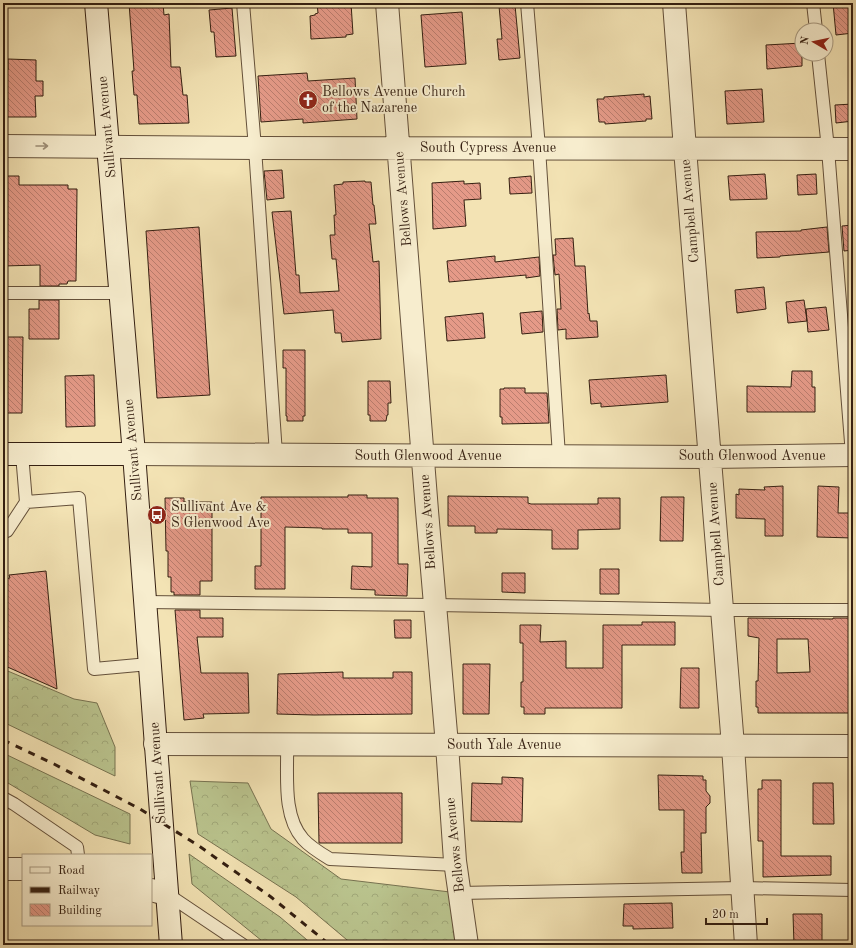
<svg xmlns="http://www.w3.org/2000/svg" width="856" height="948" font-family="'Old Standard TT',serif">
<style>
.forest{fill:url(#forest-crowns);stroke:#777250}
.building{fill:url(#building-back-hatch);stroke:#341f11;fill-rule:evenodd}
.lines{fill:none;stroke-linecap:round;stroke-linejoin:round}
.lane-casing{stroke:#64503a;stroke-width:14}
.street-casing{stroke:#64503a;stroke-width:24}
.secondary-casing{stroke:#341f11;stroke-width:24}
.lane{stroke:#f7edce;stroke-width:12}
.street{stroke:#f7edce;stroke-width:22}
.secondary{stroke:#f7edce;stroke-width:22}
.rail{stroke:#341f11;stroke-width:3;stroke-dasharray:7 7;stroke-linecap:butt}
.oneway{stroke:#9f9079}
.labels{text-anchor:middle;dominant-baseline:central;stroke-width:4;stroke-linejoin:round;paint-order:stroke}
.poi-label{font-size:14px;fill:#341f11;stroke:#f7edce;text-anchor:start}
.street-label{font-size:14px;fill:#341f11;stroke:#f7edce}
</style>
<defs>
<pattern id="forest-crowns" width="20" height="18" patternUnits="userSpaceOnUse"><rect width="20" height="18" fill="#bac48e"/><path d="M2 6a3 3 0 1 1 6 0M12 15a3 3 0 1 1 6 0" fill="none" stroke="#a0a879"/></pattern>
<pattern id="building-back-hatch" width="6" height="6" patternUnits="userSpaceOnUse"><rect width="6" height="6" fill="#e59a88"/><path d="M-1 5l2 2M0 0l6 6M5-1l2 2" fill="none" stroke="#ba7d6e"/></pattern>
</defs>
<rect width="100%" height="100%" fill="#f3e3b4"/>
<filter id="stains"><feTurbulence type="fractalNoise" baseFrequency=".005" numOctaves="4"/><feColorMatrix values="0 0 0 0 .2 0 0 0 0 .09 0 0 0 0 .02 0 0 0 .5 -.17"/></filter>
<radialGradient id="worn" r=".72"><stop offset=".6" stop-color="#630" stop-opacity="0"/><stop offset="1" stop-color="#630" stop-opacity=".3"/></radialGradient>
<!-- forest -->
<path class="forest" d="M3,669L74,699L97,703L115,747V776L3,722Z
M3,753L130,814V844L95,835L3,780Z
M190,781L248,783L271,829L341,879L450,892L455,945H353L296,897L198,834Z
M189,854L280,917L313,945H267L192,884Z"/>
<!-- building -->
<path class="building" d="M129,3H163L164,15L169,14L171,67H180L183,95H187L189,123L139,124L137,95H134L132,71H134Z
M317,3H351L353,34L346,35V37L311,39L310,16L315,15V14L318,13Z
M833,3H852L853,33L836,35Z
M515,5L520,58L499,60L497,39H502L499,6Z
M232,8L236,56L216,57L214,32H211L209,10Z
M462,12L466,64L425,67L421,15Z
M802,43V66L767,69L766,45Z
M8,59L36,60V81H43V96H35L36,117H3V70H8Z
M307,73L308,81L355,78L357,119L303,123V119L261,122L258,76Z
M762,89L764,122L727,124L725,91Z
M644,94V97L650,96L652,119H646V121L605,124V122H599L597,99H604V97Z
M853,104V121L836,123L835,105Z
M282,170L284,198L267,200L264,171Z
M765,174L767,199L730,200L728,176Z
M816,174L817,194L798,195L797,175Z
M3,176H19V185H68V189H77L76,281H68L67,284H59V286H40V265L3,266Z
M531,176L532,193L510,194L509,178Z
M365,181V182H371L373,205H374L376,224H369L373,262L379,261L381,339L342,342L341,333H335L333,310L284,314L272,212L291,211L296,275H299L300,293L339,291L336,259H332L330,235H335L334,215H336L334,185L343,184V182Z
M464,181V184L480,183L481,199L464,200L466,226L433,229L432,183Z
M853,225V250L844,251L842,226Z
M199,227L210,395L157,398L146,231Z
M827,227L829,252L780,256V257L757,258L756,232L801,231V230Z
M573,238L575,266H585L588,314L589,313L590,321H597L598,337L566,339V329L558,330L557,309H561L559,274L555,275L553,255H556L555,239Z
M495,256V262L539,257L540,276L526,278V275L449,282L447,261Z
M764,287L766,309L737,313L735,290Z
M39,300H59V339H29V309H39Z
M804,300L807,321L788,323L786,302Z
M826,307L829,330L808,332L806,309Z
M542,311L543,332L522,334L520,313Z
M483,313L485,338L447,341L445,317Z
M3,337H23L22,413H3Z
M283,350H305V416H303V421H287V416H286V368H283Z
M792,371H812V387H815V412H747V386L791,387Z
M94,375L95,426L66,427L65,376Z
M666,375L668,402L601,407V403L591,404L589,380Z
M368,381H390L391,403H388V415H387L386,421H370V415H368Z
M504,388H525V393H547L549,423L502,424V417H500V389H504Z
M783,486V536H765V519L736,518V494L739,495V489L765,490L764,487Z
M818,486L839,487L838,513H853V538L817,537Z
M348,495H367V498H398V564H408L407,596L375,595V590L351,589L352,566L372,567V533H348V529H322V528L285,527V589H255V566H261V497H348Z
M448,496L528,497V503L531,504H598V498H620V529L578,530V549H552V530L497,529V533H475V526H448Z
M661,497H684L683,541H660Z
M165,498H184V502H212V581H200V595H174V592H171V577H168V551H166Z
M600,569H619V594H600Z
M46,571L57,689L3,665V579L10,578L9,575Z
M502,573H525V593L502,592Z
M175,610H200V618H223V637H197L201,673H248L249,713L203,714L204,718L184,720Z
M748,618L833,619V618H853V713H758V707H756V681H758L759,638L748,636ZM777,639H808L810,672L777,673Z
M394,620H411V638H395Z
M642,622H675V645H622V708H545V714H524V707H521V682H523V643H520V625H541L540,642L566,641V668H603V625H642Z
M463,664H490L489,714H463Z
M681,668H699V708H680Z
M343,672V678H393V672H412V714L314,715L277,714L278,674Z
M658,775L703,776V780H706V791L710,796V803L706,807V833H701L702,873H682L681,852H684V810H659Z
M502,777L523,778L522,822L471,821L472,783L502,784Z
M762,780H781V856H831V875L763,877V841H758V789H762Z
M813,783H833L834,824H813Z
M318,793H402V843H319Z
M672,903L673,928L633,929V926H623L624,904Z
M793,914H822V945H794Z"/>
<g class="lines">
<!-- lane casing -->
<g class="lane-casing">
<path id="lane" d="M243,3L255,148L276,454
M527,3L539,148L559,456
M813,3L816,30
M818,54L828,149L852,455
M3,293H120
M26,502L79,498L94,669L149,664
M3,532L7,531L26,502L22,454
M145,602L435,605L722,610H853
M287,744C288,774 282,815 303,839C310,847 320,853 330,859L456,865
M3,798L14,804L77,847L78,855
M460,893L742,888L853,890
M167,894L243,945"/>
</g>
<!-- street casing -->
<g class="street-casing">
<path id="street" d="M387,3L427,511L447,745L455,861L467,945
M674,3L685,149L733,746L746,945
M3,146L255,148L853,149
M134,454L710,457L853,455
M155,744L853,746
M3,869H23
M151,890L167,894"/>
</g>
<!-- secondary casing -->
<g class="secondary-casing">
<path id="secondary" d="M96,3L134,454L171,945
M3,454H134"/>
</g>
<!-- lane -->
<use href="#lane" class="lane"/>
<!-- street -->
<use href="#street" class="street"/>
<!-- secondary -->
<use href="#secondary" class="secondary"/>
<!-- rail -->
<path class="rail" d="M3,740L54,764L140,809L199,846L271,897L330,945"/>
</g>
<!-- one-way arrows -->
<defs><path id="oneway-shaft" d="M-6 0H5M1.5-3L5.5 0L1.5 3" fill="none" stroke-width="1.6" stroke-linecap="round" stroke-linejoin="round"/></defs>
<use class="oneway" href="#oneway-shaft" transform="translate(42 146)"/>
<!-- icons -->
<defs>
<g id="church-disc" transform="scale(1)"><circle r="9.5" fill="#8f2418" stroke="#f7edce"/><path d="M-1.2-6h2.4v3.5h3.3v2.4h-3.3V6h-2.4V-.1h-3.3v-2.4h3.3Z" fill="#fff"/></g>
<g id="bus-disc" transform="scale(1)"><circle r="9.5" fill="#8f2418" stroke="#f7edce"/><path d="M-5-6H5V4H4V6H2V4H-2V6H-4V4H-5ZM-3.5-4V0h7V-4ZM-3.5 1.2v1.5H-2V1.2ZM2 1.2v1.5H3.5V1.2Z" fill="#fff"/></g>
</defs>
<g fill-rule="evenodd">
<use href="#church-disc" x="308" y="100"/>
<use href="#bus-disc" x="157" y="515"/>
</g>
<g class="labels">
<!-- poi labels -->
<g class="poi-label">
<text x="322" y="92">Bellows Avenue Church<tspan x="322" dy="16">of the Nazarene</tspan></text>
<text x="171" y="507">Sullivant Ave &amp;<tspan x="171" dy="16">S Glenwood Ave</tspan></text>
</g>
<!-- street labels -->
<g class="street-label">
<text transform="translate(107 127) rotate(-95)">Sullivant Avenue</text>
<text x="488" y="148">South Cypress Avenue</text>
<text transform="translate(403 199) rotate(-95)">Bellows Avenue</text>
<text transform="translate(690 211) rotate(-95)">Campbell Avenue</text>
<text transform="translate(133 450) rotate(-95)">Sullivant Avenue</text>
<text x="428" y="456">South Glenwood Avenue</text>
<text x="752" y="456">South Glenwood Avenue</text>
<text transform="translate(428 522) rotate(-94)">Bellows Avenue</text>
<text transform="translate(716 534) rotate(-94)">Campbell Avenue</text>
<text x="504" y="745">South Yale Avenue</text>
<text transform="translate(158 773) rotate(-94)">Sullivant Avenue</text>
<text transform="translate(455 845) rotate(-96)">Bellows Avenue</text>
</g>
</g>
<!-- margin -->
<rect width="856" height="948" fill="none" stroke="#f3e3b4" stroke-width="16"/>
<rect x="4" y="4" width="848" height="940" fill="none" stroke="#341f11" stroke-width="2"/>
<rect x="8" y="8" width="840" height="932" fill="none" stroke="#341f11"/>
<!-- legend -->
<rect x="22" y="854" width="130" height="72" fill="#f7edce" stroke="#a99b82"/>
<rect x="30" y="867" width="20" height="6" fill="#f7edce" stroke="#a99b82"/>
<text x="58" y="874" font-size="12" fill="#341f11">Road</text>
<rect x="30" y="887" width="20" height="6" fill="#341f11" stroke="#a99b82"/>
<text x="58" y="894" font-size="12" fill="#341f11">Railway</text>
<rect x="30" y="904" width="20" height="12" fill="url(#building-back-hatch)" stroke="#a99b82"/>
<text x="58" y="914" font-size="12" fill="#341f11">Building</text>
<!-- north arrow -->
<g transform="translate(814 42) rotate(279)"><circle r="19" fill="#f7edce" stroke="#a99b82"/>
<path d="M0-3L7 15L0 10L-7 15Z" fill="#8f2418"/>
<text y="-6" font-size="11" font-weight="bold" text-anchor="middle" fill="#341f11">N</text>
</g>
<!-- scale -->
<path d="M706 918v6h61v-6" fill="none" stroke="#341f11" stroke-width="2"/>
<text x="712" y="918" font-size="12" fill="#341f11" stroke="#f7edce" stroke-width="3" paint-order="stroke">20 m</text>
<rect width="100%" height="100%" filter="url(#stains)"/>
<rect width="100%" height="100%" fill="url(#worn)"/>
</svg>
